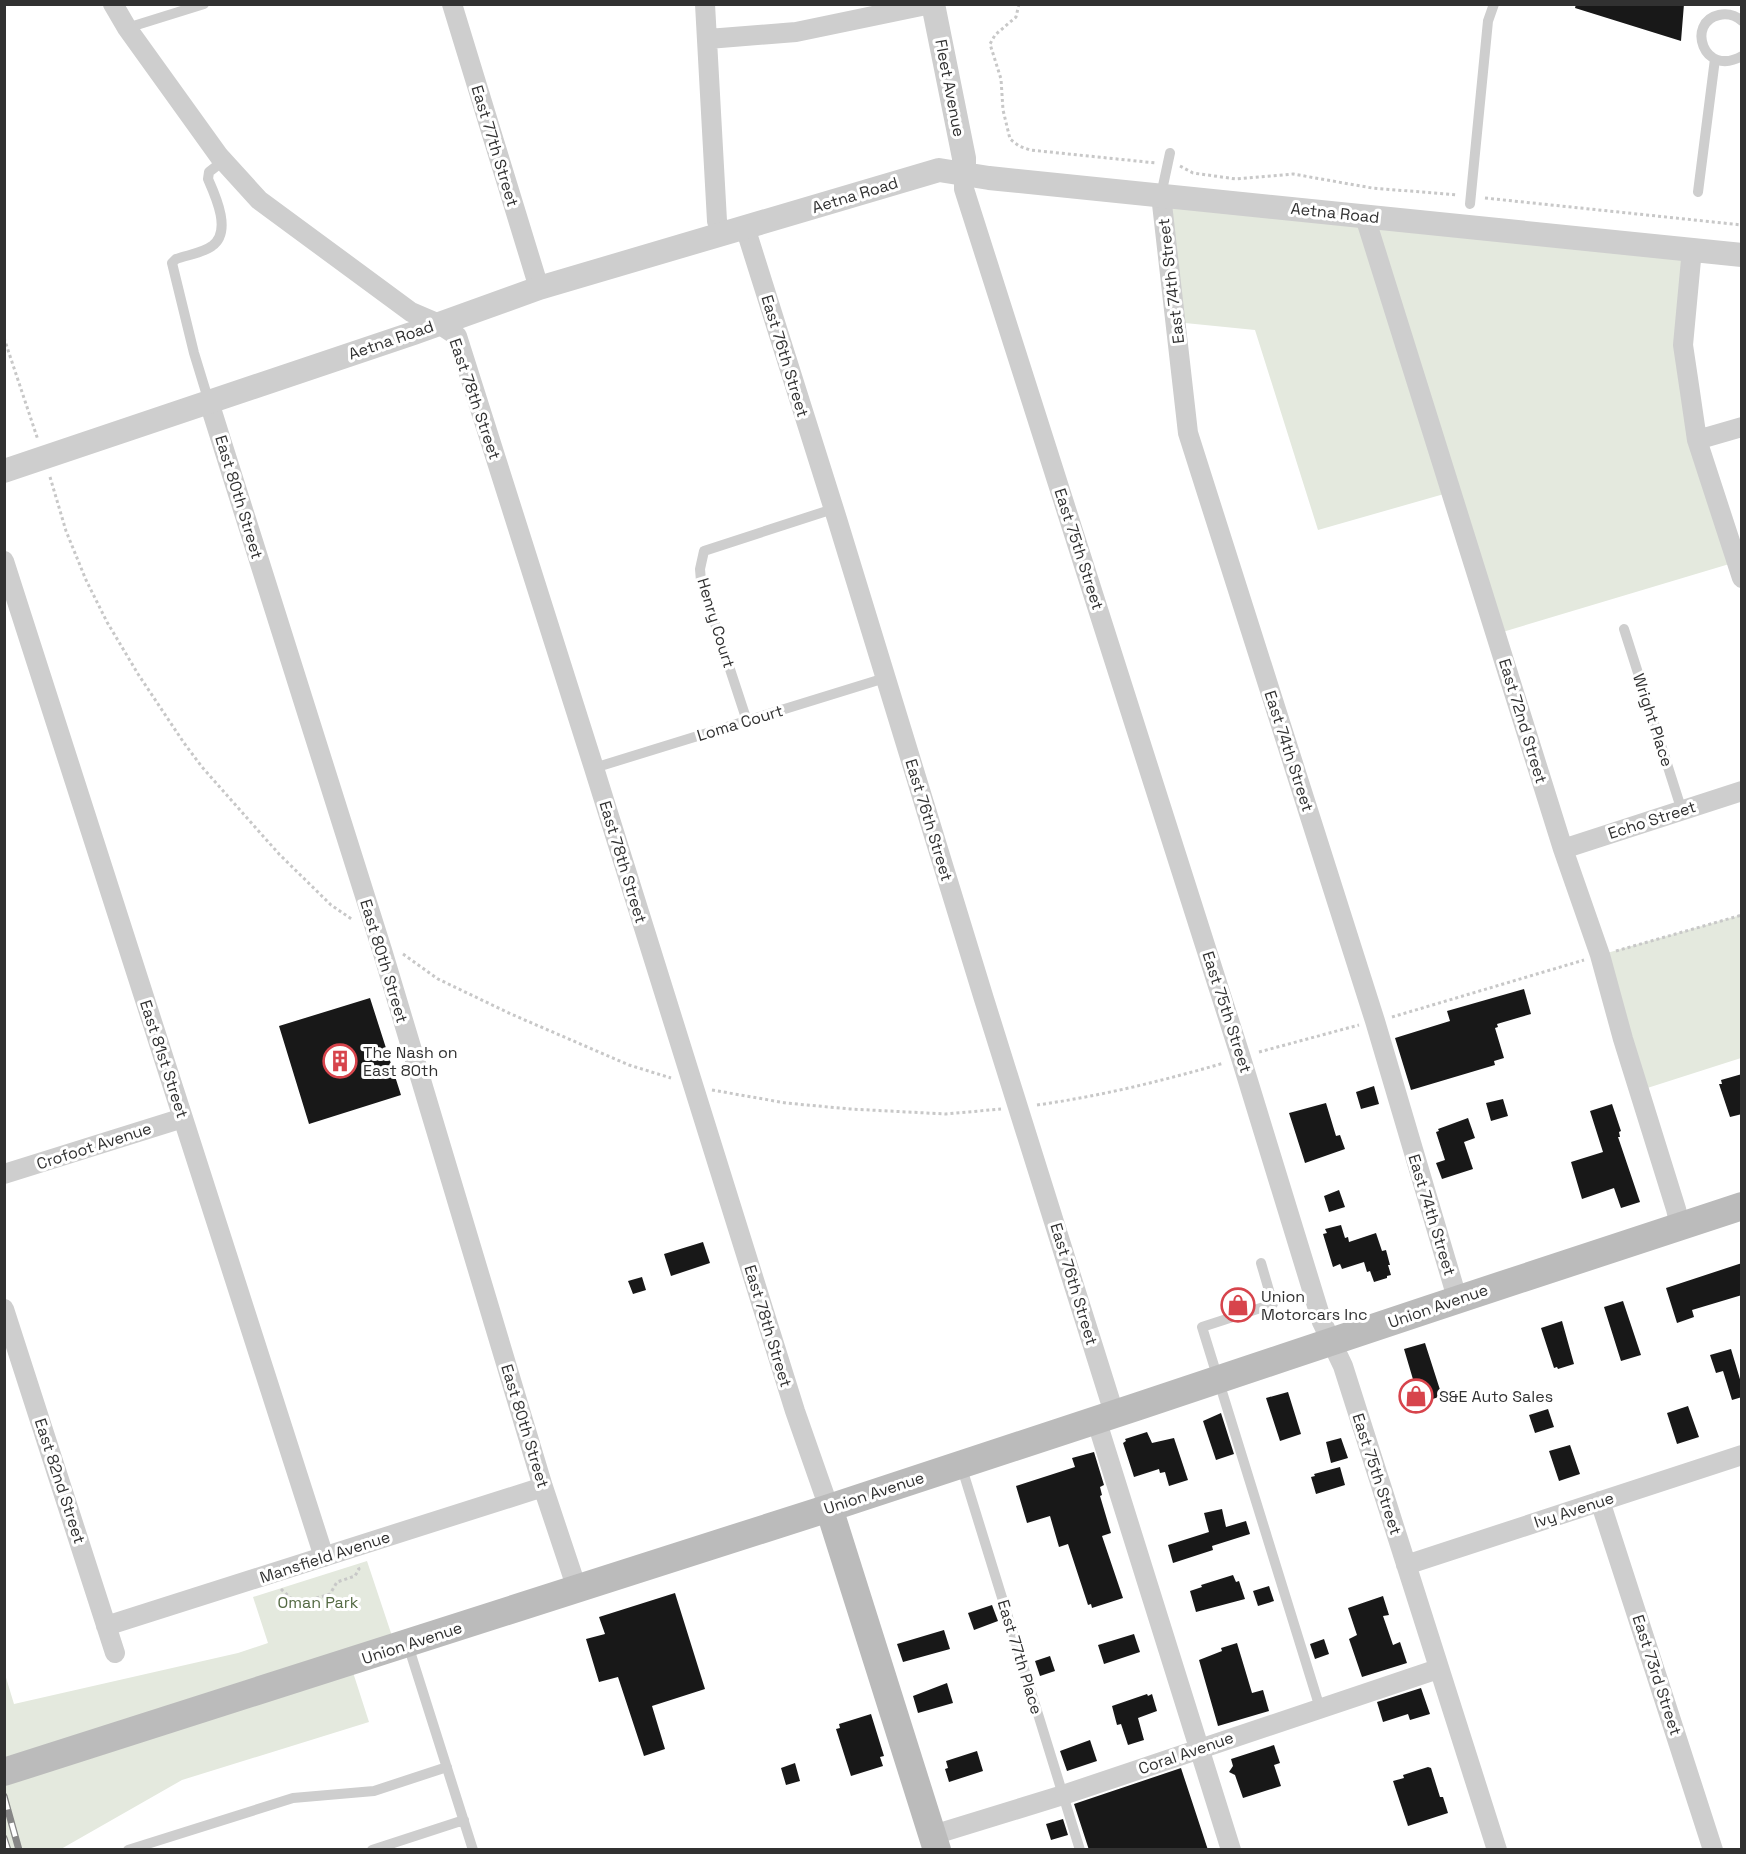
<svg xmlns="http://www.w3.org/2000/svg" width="1746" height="1854" font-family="'Space Grotesk',sans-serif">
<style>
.green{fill:#e4e9de}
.building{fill:#181818}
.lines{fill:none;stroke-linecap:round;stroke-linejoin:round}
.path{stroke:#c8c8c8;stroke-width:3;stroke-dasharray:3 3;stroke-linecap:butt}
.service{stroke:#cecece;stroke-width:10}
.minor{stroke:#cecece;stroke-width:20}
.tertiary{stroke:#cecece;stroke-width:24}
.secondary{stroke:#bbb;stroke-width:28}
.rail-casing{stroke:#868686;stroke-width:7}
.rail{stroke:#fff;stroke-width:4.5;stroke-dasharray:14;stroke-linecap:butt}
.labels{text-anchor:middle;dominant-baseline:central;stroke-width:6;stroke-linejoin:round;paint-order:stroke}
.street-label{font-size:16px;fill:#313131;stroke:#fff}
.poi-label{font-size:16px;fill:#313131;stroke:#fff;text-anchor:start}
.park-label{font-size:16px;fill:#536942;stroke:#fff}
</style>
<rect width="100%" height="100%" fill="#fff"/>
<!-- green -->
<path class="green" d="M1161,195L1692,249L1683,345L1736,562L1496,634L1451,492L1318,530L1255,330L1175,322Z
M1741,915V1058L1638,1091L1600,955Z
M367,1561L396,1648L350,1663L369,1722L182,1780L61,1849H5L4,1671L14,1704L238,1653L268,1643L253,1597Z"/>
<!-- building -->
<path class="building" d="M1576,4H1684L1681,41L1575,8Z
M1524,989L1531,1014L1497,1024L1498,1027L1495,1028L1504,1058L1494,1061L1495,1065L1411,1090L1395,1038L1450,1021L1447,1011Z
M370,998L401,1095L309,1124L279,1026Z
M1742,1074V1114L1730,1117L1719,1084H1722L1721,1080Z
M1374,1086L1379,1104L1361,1109L1356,1092Z
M1503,1099L1508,1116L1491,1121L1486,1103Z
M1326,1103L1336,1136L1340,1135L1345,1149L1305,1163L1289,1113Z
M1612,1104L1621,1131L1619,1132L1620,1137H1618L1640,1202L1621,1208L1614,1188L1582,1199L1571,1162L1603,1152L1590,1111Z
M1468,1118L1475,1138L1464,1142L1473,1169L1442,1179L1436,1163L1445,1160L1436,1132L1439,1131L1438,1129Z
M1339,1190L1345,1207L1329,1212L1324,1196Z
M1341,1225L1345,1238L1348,1237L1349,1242L1376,1233L1382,1251L1386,1250L1390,1265H1388L1391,1275L1387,1276V1278L1374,1282L1370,1271L1367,1272L1364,1262L1342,1269L1340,1264L1333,1267L1323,1234L1327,1233L1325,1229Z
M703,1242L710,1263L671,1276L664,1254Z
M1742,1263V1295L1692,1310L1694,1317L1677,1323L1666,1288Z
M642,1277L646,1290L633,1294L628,1281Z
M1623,1301L1641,1355L1621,1361L1604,1307Z
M1562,1321L1574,1364L1558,1369L1557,1367L1554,1368L1541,1328Z
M1425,1343L1442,1396L1420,1403L1404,1349Z
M1731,1349L1742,1386V1397L1732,1400L1723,1371L1716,1373L1710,1355Z
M1288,1392L1301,1434L1280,1441L1266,1398Z
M1688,1406L1699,1437L1677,1444L1667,1413Z
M1548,1409L1554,1427L1535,1433L1529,1415Z
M1221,1413L1234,1454L1216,1460L1203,1421Z
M1147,1432L1152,1443L1174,1438L1188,1480L1169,1486L1165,1472L1160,1473L1159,1469L1134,1477L1123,1443L1126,1441L1125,1439Z
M1341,1438L1348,1458L1331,1463L1326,1442Z
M1570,1445L1580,1474L1559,1481L1549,1451Z
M1094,1452L1104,1485L1100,1487L1102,1495L1100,1496L1111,1533L1102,1536L1123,1598L1092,1608L1091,1604L1088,1605L1068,1544L1059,1547L1050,1516L1027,1523L1016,1486L1075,1467L1072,1458Z
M1340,1467L1345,1485L1316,1494L1311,1477L1315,1476L1314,1474Z
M1222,1509L1226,1527L1246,1521L1250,1534L1212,1546L1213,1550L1173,1563L1168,1545L1209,1532L1204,1513Z
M1233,1575L1236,1582L1239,1581L1245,1599L1196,1612L1190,1591L1202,1587L1201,1585Z
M1269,1586L1274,1601L1258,1606L1253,1591Z
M675,1593L705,1689L652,1706L665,1749L644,1756L618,1677L599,1682L586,1639L605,1634L599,1617Z
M1383,1596L1389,1615L1383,1616L1393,1645L1400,1642L1407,1663L1362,1677L1349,1639L1357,1635L1348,1608Z
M992,1605L998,1621L974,1630L968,1613Z
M944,1630L950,1649L903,1662L897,1644Z
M1134,1634L1140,1652L1104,1664L1098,1645Z
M1324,1639L1329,1654L1315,1659L1310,1644Z
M1237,1643L1252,1693L1263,1690L1269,1711L1218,1726L1199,1660L1222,1651L1221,1648Z
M1050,1656L1055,1671L1040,1676L1035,1661Z
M947,1683L953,1703L918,1713L913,1696Z
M1421,1688L1430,1714L1410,1720L1408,1714L1383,1722L1377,1702Z
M1147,1694L1148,1696L1152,1694L1157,1711L1138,1718L1144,1740L1128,1745L1121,1724L1117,1725L1112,1706Z
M871,1714L884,1756L880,1757L883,1766L851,1776L836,1729L840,1728L839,1724Z
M1090,1740L1097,1761L1067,1771L1060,1751Z
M1274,1745L1280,1763L1274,1765L1281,1786L1243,1798L1235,1775L1229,1772L1233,1766L1231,1759Z
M977,1751L983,1771L949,1782L945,1769L948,1768L946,1761Z
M795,1763L800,1781L786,1785L781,1768Z
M1428,1767L1431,1768L1440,1797H1443L1448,1813L1408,1826L1393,1781L1404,1778L1403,1775Z
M1181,1768L1208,1850H1089L1074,1804Z
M1063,1819L1068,1835L1051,1840L1046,1824Z"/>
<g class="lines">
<!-- path -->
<path class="path" d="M1019,4L1016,17L995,35L990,44L1001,79L1003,110L1010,139L1019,146L1030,150L1156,163
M1180,166L1193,173L1236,179L1293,174L1372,188L1458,195
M1485,198L1742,225
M4,338L38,440
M50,477L66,531L86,580L107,622L138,674L184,743L202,767L279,854L331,905L353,920
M1616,951L1742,915
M403,954L438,979L511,1014L629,1065L671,1078
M1392,1017L1584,960
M1259,1052L1359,1025
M712,1090L786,1103L850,1109L946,1114L1001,1109
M1037,1105C1101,1096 1162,1081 1224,1063
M281,1589L297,1604L330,1594L337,1582L355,1576L359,1569L357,1565"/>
<!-- service -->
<path class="service" d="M1742,21C1735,15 1728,13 1719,15C1686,22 1703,78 1742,56
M127,28L204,4
M1698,192L1715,59
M1161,195L1170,153
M1470,204L1488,21L1494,4
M209,402L194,353L172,263L176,259C187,255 203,253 212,246C232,232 216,197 208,179L209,172L223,161
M1624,629L1682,811
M747,721L701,581L700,569L704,551L833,509
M594,768L885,678
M1261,1263L1273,1304L1202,1327L1320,1708
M961,1465L1080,1850
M408,1645L473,1850
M128,1850L293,1798L374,1791L447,1767
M372,1850L464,1820"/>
<!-- minor -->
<path class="minor" d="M113,4L127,28L219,156L259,200L411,312L439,324L457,336L594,768L795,1411L829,1508
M452,4L539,288
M705,4L717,221L722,235
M708,39L796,32L931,4
M964,172V189L1241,1058L1322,1322L1343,1366L1497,1850
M1161,195L1188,433L1375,1021L1457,1298
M1365,217L1563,849L1600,955L1623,1039L1676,1209L1680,1226
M745,227L837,519L984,999L1114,1413
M1692,249L1683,345L1690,392L1697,440L1742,578
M209,402L382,950L543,1487L577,1589
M1697,440L1742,427
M4,561L324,1557
M1563,849L1742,791
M4,1174L183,1118
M4,1309L115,1653
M1096,1419L1231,1850
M1600,1501L1713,1850
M1406,1565L1742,1455
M106,1626L543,1487
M933,1835L1063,1795L1438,1669"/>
<!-- tertiary -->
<path class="tertiary" d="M933,4L964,158V172
M4,471L414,333L539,288L939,170L989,178L1742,255"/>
<!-- secondary -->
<path class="secondary" d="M829,1508L937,1850
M4,1772C279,1685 553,1598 826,1509C1132,1410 1436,1305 1742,1206"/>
<!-- rail casing -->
<g class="rail-casing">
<path id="rail" d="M4,1796L19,1850
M4,1838L8,1850"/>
</g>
<!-- rail -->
<use href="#rail" class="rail"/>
</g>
<!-- icons -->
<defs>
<g id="building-ring" transform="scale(1.725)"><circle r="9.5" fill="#fff" stroke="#d7444c" stroke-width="1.5"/><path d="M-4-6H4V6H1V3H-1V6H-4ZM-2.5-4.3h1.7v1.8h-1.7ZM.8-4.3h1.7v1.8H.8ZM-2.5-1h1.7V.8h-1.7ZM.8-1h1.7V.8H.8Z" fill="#d7444c"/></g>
<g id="shop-ring" transform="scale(1.725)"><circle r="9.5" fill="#fff" stroke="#d7444c" stroke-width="1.5"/><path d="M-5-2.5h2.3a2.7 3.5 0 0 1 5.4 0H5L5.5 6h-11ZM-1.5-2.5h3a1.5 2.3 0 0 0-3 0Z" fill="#d7444c"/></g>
</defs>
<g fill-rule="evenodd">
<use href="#building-ring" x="340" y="1061"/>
<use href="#shop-ring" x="1238" y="1305"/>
<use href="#shop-ring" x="1416" y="1396"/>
</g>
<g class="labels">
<!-- street labels -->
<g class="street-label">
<text transform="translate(950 88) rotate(79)">Fleet Avenue</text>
<text transform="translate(495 146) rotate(73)">East 77th Street</text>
<text transform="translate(855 195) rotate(-17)">Aetna Road</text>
<text transform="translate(1335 213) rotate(6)">Aetna Road</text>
<text transform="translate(1171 281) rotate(-97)">East 74th Street</text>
<text transform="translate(391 340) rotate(-19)">Aetna Road</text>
<text transform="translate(785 356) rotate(73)">East 76th Street</text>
<text transform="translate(475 399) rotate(71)">East 78th Street</text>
<text transform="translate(239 497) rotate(73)">East 80th Street</text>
<text transform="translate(1079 549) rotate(72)">East 75th Street</text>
<text transform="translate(716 623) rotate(73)">Henry Court</text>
<text transform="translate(1653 720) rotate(72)">Wright Place</text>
<text transform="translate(1523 721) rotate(73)">East 72nd Street</text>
<text transform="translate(740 723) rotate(-17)">Loma Court</text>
<text transform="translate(1289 751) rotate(72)">East 74th Street</text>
<text transform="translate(929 820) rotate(73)">East 76th Street</text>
<text transform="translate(1652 820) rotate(-18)">Echo Street</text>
<text transform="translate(623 862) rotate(73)">East 78th Street</text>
<text transform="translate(384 961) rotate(73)">East 80th Street</text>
<text transform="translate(1227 1012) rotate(72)">East 75th Street</text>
<text transform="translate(164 1059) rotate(72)">East 81st Street</text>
<text transform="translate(94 1146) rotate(-18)">Crofoot Avenue</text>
<text transform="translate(1432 1215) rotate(73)">East 74th Street</text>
<text transform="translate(1074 1284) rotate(73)">East 76th Street</text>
<text transform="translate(1438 1306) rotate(-19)">Union Avenue</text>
<text transform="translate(768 1326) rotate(73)">East 78th Street</text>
<text transform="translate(525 1426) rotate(73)">East 80th Street</text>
<text transform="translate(1377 1474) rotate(72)">East 75th Street</text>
<text transform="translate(60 1481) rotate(72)">East 82nd Street</text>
<text transform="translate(874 1493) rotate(-18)">Union Avenue</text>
<text transform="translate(1574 1510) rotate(-18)">Ivy Avenue</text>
<text transform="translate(325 1557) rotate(-18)">Mansfield Avenue</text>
<text transform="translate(412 1643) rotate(-18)">Union Avenue</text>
<text transform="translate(1020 1657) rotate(73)">East 77th Place</text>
<text transform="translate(1657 1675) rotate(72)">East 73rd Street</text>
<text transform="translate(1186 1753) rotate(-19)">Coral Avenue</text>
</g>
<!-- poi labels -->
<g class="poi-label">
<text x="363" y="1052">The Nash on<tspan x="363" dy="18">East 80th</tspan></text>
<text x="1261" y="1296">Union<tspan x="1261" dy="18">Motorcars Inc</tspan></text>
<text x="1439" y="1396">S&amp;E Auto Sales</text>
</g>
<!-- park labels -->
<g class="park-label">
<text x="318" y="1602">Oman Park</text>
</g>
</g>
<!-- border -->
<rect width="1746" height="1854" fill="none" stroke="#313131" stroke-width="12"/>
</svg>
